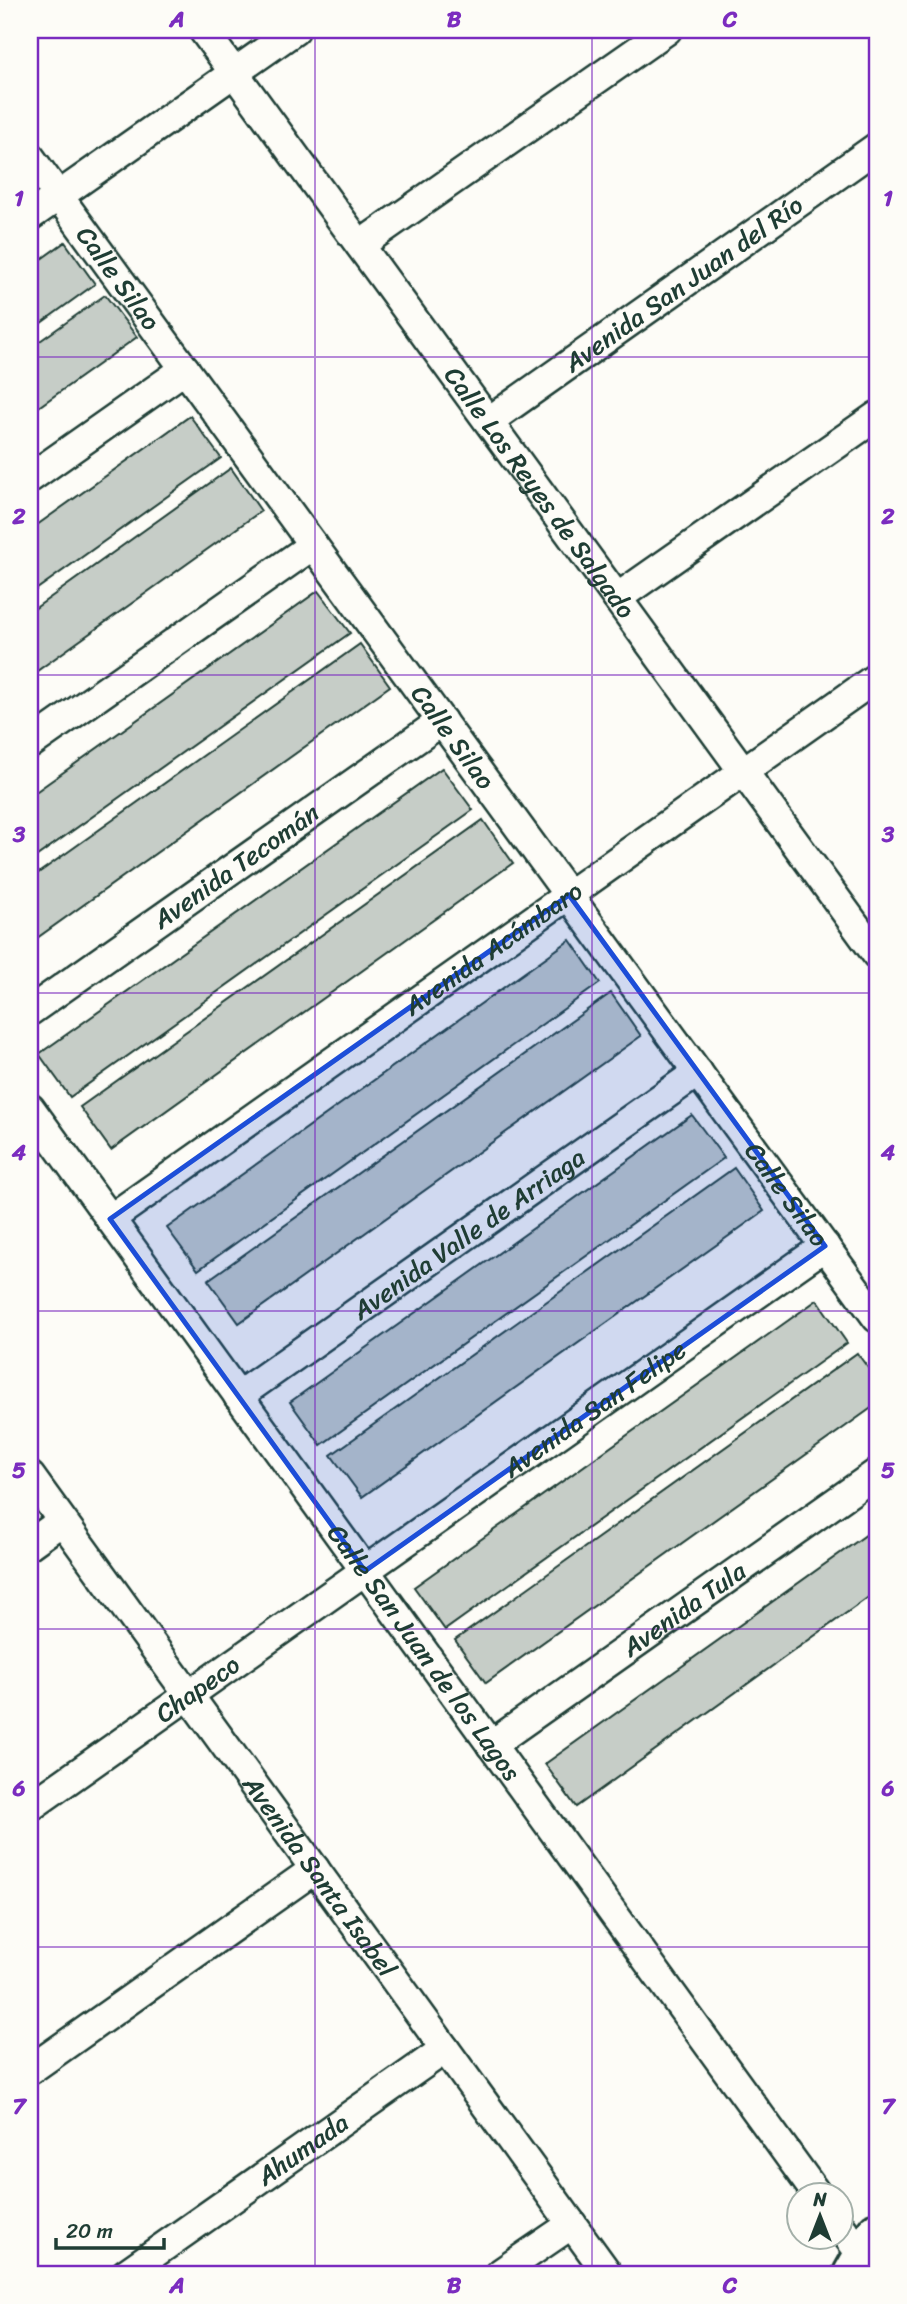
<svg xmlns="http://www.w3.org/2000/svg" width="907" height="2304" font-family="Sriracha,sans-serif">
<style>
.building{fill:#c6cdc7;stroke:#1f3d34;stroke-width:2}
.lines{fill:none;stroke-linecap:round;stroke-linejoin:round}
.street-casing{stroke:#1f3d34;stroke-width:33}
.secondary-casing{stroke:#1f3d34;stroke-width:44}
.street{stroke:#fdfcf7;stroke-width:28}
.secondary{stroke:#fdfcf7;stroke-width:38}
.marked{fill:#1d4ed8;fill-opacity:0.2;stroke:#1d4ed8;stroke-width:5;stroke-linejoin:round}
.grid{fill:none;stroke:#7b2cbf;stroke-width:2;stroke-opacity:0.55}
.labels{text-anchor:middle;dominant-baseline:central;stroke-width:5;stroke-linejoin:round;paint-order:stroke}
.street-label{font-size:26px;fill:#1f3d34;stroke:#fdfcf7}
.neatline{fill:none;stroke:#7b2cbf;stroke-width:2.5}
.grid-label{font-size:23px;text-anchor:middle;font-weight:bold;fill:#7b2cbf}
</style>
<rect width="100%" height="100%" fill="#fdfcf7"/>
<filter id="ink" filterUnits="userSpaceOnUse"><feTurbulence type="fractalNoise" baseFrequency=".0143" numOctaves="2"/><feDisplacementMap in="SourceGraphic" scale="14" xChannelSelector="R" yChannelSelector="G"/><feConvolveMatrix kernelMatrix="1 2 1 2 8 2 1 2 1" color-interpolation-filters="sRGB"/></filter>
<g filter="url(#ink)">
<!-- building -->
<path class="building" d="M65,242L95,284L30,331V267Z
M105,295L137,337L30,413V348Z
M190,416L221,458L30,594V530Z
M231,468L261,511L30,676V612Z
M318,591L350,633L30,861V796Z
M360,644L390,686L30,943V879Z
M442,768L473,810L70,1097L39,1054Z
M483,820L513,863L111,1150L80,1107Z
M570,940L600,983L198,1270L167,1228Z
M611,993L641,1036L239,1323L208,1280Z
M692,1115L724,1158L321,1445L290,1402Z
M734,1168L764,1211L362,1497L331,1455Z
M817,1300L847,1343L445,1630L414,1587Z
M857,1353L877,1380V1404L486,1683L455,1640Z
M877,1527V1591L576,1807L545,1764Z"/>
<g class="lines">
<!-- street casing -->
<g class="street-casing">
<g id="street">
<path id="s1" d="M203,30L877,955"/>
<path id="s2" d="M30,157L877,1318"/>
<path d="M30,216L295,30"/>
<path d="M360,245L667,30"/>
<path id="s3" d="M489,421L877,147"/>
<path d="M30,478L185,369"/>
<path d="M617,598L877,416"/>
<path d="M30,744L313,545"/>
<path id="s4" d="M30,1011L442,721"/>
<path id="s5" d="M30,1108L818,2196"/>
<path id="s6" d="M110,1219L877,677"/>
<path id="s7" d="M238,1396L698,1072"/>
<path id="s8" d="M30,1476L608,2274"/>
<path d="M30,1544L62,1521"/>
<path id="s9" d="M491,1745L877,1473"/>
<path id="s10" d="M30,1807L825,1246"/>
<path d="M30,2070L315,1869"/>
<path d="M841,2227L863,2257"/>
<path id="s11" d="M125,2274L445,2049"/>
<path d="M499,2274L572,2224"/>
</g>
</g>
<!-- secondary casing -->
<g class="secondary-casing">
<path id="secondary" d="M853,2274L877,2232"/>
</g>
<!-- street -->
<use href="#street" class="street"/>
<!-- secondary -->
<use href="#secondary" class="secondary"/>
</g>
</g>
<!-- marked area -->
<path class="marked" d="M569,895L825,1246L365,1571L110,1219Z"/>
<!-- grid -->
<path class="grid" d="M315,30V2274M592,30V2274M30,357H877M30,675H877M30,993H877M30,1311H877M30,1629H877M30,1947H877"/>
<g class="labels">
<!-- street labels -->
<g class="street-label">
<text stroke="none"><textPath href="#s2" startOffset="150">Calle Silao</textPath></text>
<text stroke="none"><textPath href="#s3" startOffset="238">Avenida San Juan del Río</textPath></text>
<text stroke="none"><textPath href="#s1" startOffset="572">Calle Los Reyes de Salgado</textPath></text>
<text stroke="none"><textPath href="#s2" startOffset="718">Calle Silao</textPath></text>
<text stroke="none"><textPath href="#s4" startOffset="252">Avenida Tecomán</textPath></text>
<text stroke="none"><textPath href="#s6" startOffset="469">Avenida Acámbaro</textPath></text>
<text stroke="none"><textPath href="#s2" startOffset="1284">Calle Silao</textPath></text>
<text stroke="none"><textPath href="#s7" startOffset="282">Avenida Valle de Arriaga</textPath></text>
<text stroke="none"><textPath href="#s10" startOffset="691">Avenida San Felipe</textPath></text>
<text stroke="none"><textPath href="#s9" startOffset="236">Avenida Tula</textPath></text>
<text stroke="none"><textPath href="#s5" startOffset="672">Calle San Juan de los Lagos</textPath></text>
<text stroke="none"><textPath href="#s10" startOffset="205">Chapeco</textPath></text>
<text stroke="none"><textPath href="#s8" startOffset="494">Avenida Santa Isabel</textPath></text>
<text stroke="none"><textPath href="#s11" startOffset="217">Ahumada</textPath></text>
</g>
</g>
<!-- margin -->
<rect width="907" height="2304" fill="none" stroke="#fdfcf7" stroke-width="77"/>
<!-- north arrow -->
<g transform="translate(820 2216)"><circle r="33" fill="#fdfcf7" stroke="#a4b0a9" stroke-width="2"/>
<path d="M0-5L12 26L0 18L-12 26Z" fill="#1f3d34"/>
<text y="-10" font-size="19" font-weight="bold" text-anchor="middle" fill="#1f3d34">N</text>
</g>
<!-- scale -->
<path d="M56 2238v10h108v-10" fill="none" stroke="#1f3d34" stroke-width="3.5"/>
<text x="66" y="2238" font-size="21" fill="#1f3d34" stroke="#fdfcf7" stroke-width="5" paint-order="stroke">20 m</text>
<rect x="38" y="38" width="831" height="2228" class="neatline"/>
<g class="grid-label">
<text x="177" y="27">A</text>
<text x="454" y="27">B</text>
<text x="730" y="27">C</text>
<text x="19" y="206">1</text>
<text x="888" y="206">1</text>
<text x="19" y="524">2</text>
<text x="888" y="524">2</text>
<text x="19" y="842">3</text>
<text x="888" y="842">3</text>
<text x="19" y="1160">4</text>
<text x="888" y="1160">4</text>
<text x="19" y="1478">5</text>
<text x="888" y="1478">5</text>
<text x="19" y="1796">6</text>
<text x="888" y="1796">6</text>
<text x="19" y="2114">7</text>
<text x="888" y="2114">7</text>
<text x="177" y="2293">A</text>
<text x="454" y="2293">B</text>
<text x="730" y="2293">C</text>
</g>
</svg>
